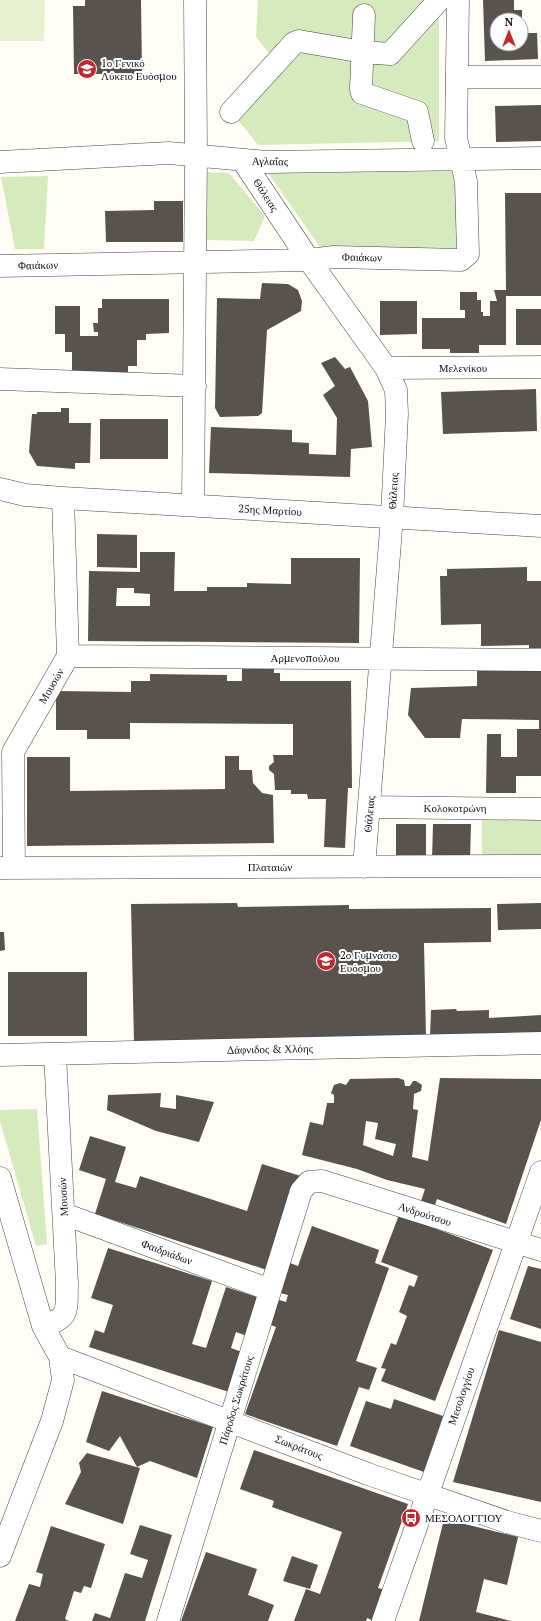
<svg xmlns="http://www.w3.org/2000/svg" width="541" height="1621" font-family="'PT Serif',serif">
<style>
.green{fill:#d5ebbd}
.pitch{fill:#e6f2cf}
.building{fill:#5a524d;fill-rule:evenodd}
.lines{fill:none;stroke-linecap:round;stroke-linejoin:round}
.minor-casing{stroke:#444;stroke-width:23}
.minor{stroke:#fff;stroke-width:22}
.labels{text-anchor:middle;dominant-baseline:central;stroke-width:4;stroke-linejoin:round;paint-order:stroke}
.poi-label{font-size:11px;fill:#111;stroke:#fff;text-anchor:start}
.street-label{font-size:11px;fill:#111;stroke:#fff}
</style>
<rect width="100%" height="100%" fill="#fffdf5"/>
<!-- green -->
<path class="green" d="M258,0H439V141L258,145L238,120L282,69L256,37Z
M455,171L457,244L455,249L320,247L268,173Z
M207,172L229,173L265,216L254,241L206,240Z
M48,176L44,249H15L1,177Z
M482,819H541V859H482Z
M37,1109L47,1244L36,1246L0,1121V1110Z"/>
<!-- pitch -->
<path class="pitch" d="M0,0H45L44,41H0Z"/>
<!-- building -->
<path class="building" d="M85,0H141L142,74H74L73,6H85Z
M483,0H514V10H522V20H497V44H521L522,22L523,33H537L538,59L485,61Z
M541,105V141L496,142L495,106Z
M505,193H541V296H506V345H479V353H450V349H422V318H465V310H460V292H477V300H481V312H483V316H490V301H497L494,290H506Z
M154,201H183V242H106L105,211L154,210Z
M262,283L288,284L298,290L302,301L301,311L267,330L262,413L258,416L220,417L215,408L217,298L260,299Z
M102,299H169V333L146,334V340H137V366H128V375H72V352H65V334H55V306H80V336H98V332H94L93,323H98V308H102Z
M380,301H417V334L380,335Z
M516,309H541V345H516Z
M335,357L345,369L350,367L368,401L372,447L351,449L350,477L209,473L211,427L292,430V442L309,443V454L336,455L337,418L323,395L335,386L321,363Z
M536,389L537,431L443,434L441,392Z
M61,408H69V423H91L90,463H75V469L37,466L29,452L32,414H37V412H61Z
M100,419H168V459H100Z
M97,534L137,535V568L97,567Z
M140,552H175L174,591H207V587H247V583L291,584V558H360L359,643L88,641L89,571L140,572ZM117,588H134V593L150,594V606H116Z
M527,567V581H541V648H529V645L481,646V624L441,625L440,576H447V569Z
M477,667H541V776H516V793H486L487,734H501V757H517V729H539V720L462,719L460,738H425L408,715L411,688L477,686Z
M242,669H274V673H280V681H351L352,788H348L345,848L324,847L326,799H308L307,794H291V790H275L274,774L269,770V766L274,762L273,755H293V724L130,723V739H87V730H56V691L131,692V681H150V674L227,675V681H242Z
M225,756H239V770H252L253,783L262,793L273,795L274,843L27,846V757H70V791L225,789Z
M396,824H426V855H396Z
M433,824H471L470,861L432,860Z
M237,903L238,907L349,905V909L491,908V942L424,943L426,1037L134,1043L131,904Z
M541,903V929L498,930L497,904Z
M0,932H4L5,950L0,951Z
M8,972H87V1036H8Z
M456,1009L457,1011L489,1010V1018L541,1015V1035L430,1037L431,1010Z
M398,1078L404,1080L405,1086H410L413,1081H416L422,1085L421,1091L414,1094L413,1109L418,1110L412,1157L428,1161L440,1078L541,1079V1120L506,1224L437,1199L435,1205L421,1201L425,1189L387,1180L357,1169L302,1155L310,1122L323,1125L327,1103H334V1095L331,1093L334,1085L340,1083L346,1085L350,1079ZM366,1121L378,1123L375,1139L396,1144L393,1156L363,1145Z
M161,1093L160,1107L176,1109V1095L214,1102L199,1142L156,1131L107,1110L108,1095Z
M90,1136L126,1147L115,1182L136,1188L140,1176L247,1211L262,1164L304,1177L273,1272L95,1214L106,1179L79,1170Z
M399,1215L493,1250L435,1401L381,1381L386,1369L381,1368L391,1343L396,1345L407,1316L399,1312L409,1285L414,1287L418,1276L381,1262Z
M312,1226L379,1250L375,1263L389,1268L356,1361L377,1368L369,1390L359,1387L337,1446L245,1414L276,1327L268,1324L276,1299L286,1302L288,1295L280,1293L290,1263L298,1266Z
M108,1248L212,1281L192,1344L206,1348L226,1287L260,1298L247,1336L236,1332L231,1348L242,1352L229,1392L89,1347L95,1330L104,1333L113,1305L91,1298Z
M528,1266L541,1269V1329L510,1319Z
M499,1330L541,1342V1502L453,1482Z
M102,1391L213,1427L197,1478L150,1461L137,1467L120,1436L109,1451L86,1442Z
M394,1399L443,1416L424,1472L350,1446L366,1401L391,1409Z
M254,1450L408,1504L378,1588L386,1590L374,1621L367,1618L366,1621H294L306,1589L320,1594L342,1532L272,1507L274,1501L240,1489Z
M87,1453L140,1468L123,1524L65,1504L81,1472L79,1463Z
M444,1519L518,1537L507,1585L484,1579L476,1612L511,1621H419Z
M140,1525L172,1535L145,1621H92L95,1613L110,1618L125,1573L142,1578L148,1560L130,1554Z
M51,1526L105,1544L91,1588L84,1586L81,1593L74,1591L65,1619L69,1621H15L29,1584L40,1587L43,1574L36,1572Z
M206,1552L257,1569L248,1595L274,1605L268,1621H181Z
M292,1556L318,1565L310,1589L283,1581Z"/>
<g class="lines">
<!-- minor casing -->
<g class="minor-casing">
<path id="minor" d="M364,15L361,89L362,93L417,112L423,141
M457,77H541
M231,112L294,43L299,41L363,52L390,54L439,0
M243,161L309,260L386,368L396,390L397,414L392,517L364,867
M0,162L169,153L267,162L541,158
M0,266L309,260L334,257L461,260L468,254L466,181L456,138L458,0
M386,368L541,367
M0,379L195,386
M0,489L25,495L63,498L541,526
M193,505L196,154L195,0
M68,656L541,660
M369,807L541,809
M0,868L541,866
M14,868L13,752L68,656L63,498
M0,1055L541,1043
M0,1178L43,1326L60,1357L63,1380L52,1421L0,1556
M64,1214L270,1290
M43,1326C71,1318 66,1310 67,1284L55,1054
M60,1357L368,1474L507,1522L541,1531
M168,1621L301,1191L309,1182L322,1181L541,1250
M383,1621L541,1172"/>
</g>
<!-- minor -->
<use href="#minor" class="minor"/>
</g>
<!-- icons -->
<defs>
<g id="school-disc" transform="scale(1)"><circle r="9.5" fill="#c4262e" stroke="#fff"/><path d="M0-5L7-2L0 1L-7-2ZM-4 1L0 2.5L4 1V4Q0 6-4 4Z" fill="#fff"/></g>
<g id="bus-disc" transform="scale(1)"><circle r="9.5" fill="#c4262e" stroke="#fff"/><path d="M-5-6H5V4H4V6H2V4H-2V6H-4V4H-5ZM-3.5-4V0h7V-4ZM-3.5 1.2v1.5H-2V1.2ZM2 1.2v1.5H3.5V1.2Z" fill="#fff"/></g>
</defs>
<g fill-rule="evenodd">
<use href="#school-disc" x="87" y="69"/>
<use href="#school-disc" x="326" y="961"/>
<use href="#bus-disc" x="411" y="1518"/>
</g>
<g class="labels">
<!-- poi labels -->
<g class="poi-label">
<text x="101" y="63">1ο Γενικό<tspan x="101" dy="13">Λύκειο Ευόσμου</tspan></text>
<text x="340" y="955">2ο Γυμνάσιο<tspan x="340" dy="13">Ευόσμου</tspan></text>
<text x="425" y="1518">ΜΕΣΟΛΟΓΓΙΟΥ</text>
</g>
<!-- street labels -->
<g class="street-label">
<text transform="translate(270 161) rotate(1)">Αγλαΐας</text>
<text transform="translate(266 195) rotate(57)">Θάλειας</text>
<text transform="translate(362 257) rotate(1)">Φαιάκων</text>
<text transform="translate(38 265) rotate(-1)">Φαιάκων</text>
<text x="463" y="368">Μελενίκου</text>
<text transform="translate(393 491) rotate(-87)">Θάλειας</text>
<text transform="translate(270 510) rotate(3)">25ης Μαρτίου</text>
<text x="305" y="658">Αρμενοπούλου</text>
<text transform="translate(51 686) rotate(-60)">Μουσών</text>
<text x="455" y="808">Κολοκοτρώνη</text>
<text transform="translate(369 814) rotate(-85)">Θάλειας</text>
<text x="270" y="867">Πλαταιών</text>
<text transform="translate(270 1049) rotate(-1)">Δάφνιδος &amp; Χλόης</text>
<text transform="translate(63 1197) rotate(-93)">Μουσών</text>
<text transform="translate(425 1214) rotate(18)">Ανδρούτσου</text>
<text transform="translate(167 1252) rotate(20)">Φαιδριάδων</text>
<text transform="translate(461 1396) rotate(-71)">Μεσολογγίου</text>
<text transform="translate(236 1400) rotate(-73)">Πάροδος Σωκράτους</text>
<text transform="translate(299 1447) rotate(21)">Σωκράτους</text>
</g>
</g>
<!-- north arrow -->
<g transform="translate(509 32)"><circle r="19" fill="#ffffff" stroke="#a0a0a0"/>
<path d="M0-3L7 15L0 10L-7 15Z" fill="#c4262e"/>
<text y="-6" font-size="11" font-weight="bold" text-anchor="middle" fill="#111111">N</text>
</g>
</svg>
